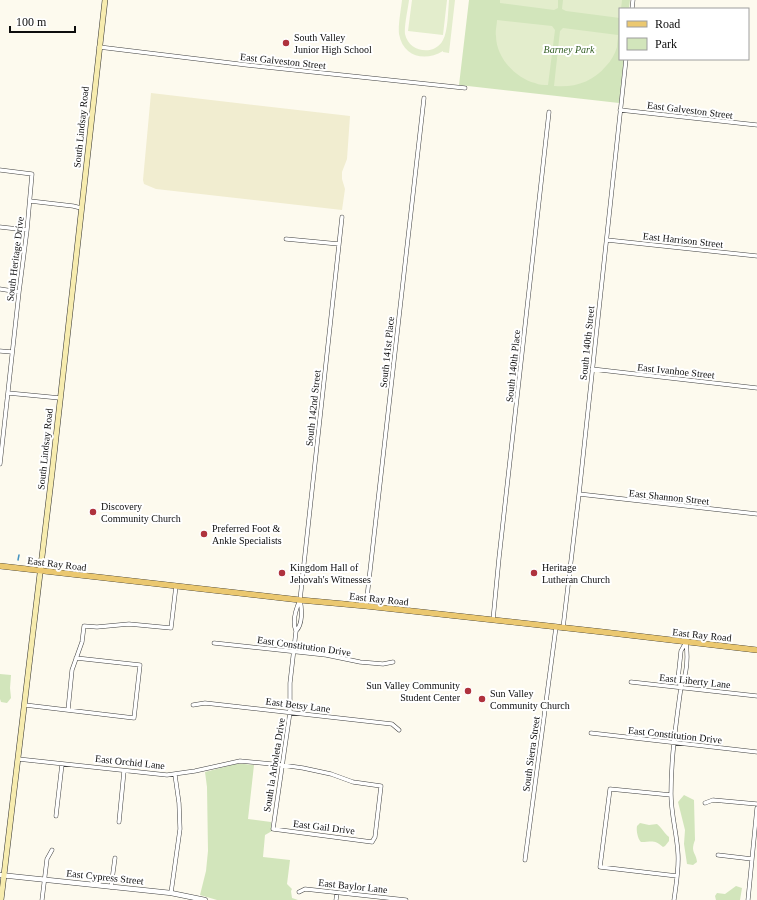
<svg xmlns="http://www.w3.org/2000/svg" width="757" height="900" font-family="Georgia,serif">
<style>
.farmland{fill:#f1edd0}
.green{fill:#d2e5bb}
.pitch{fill:#e3edcc}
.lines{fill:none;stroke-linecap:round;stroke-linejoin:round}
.stream{stroke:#4594c0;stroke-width:1.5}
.minor-casing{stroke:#404040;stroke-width:4.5}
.tertiary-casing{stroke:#404040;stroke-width:5.5}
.secondary-casing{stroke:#2f2f2f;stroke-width:6}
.primary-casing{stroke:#1e1e1e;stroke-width:6}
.minor{stroke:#fff;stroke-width:3.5}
.tertiary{stroke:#fff;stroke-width:4.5}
.secondary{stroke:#f7ecaf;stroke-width:5}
.primary{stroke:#ebc870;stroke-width:5.5}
.poi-dot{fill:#af323d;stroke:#fff;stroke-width:1.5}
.labels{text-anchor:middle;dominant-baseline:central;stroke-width:4;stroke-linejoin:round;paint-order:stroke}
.poi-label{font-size:10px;fill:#0d0d0d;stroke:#fff;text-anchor:start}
.park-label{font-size:10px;font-style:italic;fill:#325e23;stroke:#fff}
.street-label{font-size:10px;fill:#0d0d0d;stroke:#fff}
</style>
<rect width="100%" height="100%" fill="#fdfaee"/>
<!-- farmland -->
<path class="farmland" d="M151,93L350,116L347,159L342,172V179L345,189L342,210L156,189L144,184L143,180Z"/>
<!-- green -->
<path class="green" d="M469,0H630L629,9H620V59H624L619,103L459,85Z
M0,674L11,675L10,688L11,698L7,703L1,702L0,699Z
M236,764H244L254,765L248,819L271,822V828L272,831L265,835L263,857L290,860L287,884L292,889L291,891L292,898L298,900H217L200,895L206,871L208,851L207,787L205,772Z
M684,795L694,800L695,840C690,853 696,852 697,862L693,865L687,864L684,844L685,830L678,802Z
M640,823L649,825L657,824C663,829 663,832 669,837V841L665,846L663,847C654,839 652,842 641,842C638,839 636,831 637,826Z
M736,886L742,888L740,900H716L715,896L717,893L725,894Z"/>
<!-- pitch -->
<path class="pitch" d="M402,0H409C408,9 404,26 405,34C409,53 435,56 443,40C448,31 448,11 449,0H455L449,53L443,52V51C425,62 403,57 399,34C398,25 401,9 402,0Z
M412,0H447L443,35L408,31Z
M500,0H558V8L554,10L500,3Z
M563,0H622L621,9H620V18L566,11L562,9Z
M497,20L552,26L555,30L548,85C544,85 539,85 535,83C515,78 496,57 496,36C495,31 497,25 497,20Z
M563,28L618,35C618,39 617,43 617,47C615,54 611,61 606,66C593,82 574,88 554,86L560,31Z"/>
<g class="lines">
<!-- stream -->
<path class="stream" d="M18,560L19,555"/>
<!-- minor casing -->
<g class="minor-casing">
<path id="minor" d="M632,9L633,0
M99,47L247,65L465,88
M620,110L757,125
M0,170L32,174L27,230L19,292L0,464
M30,201L73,206L81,208
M0,227L27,230
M286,239L339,244
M607,240L757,256
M0,289L19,292
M0,351L12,352
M592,369L757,388
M8,393L60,398
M579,494L757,514
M366,606L424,98
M493,620L499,558L549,112
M563,628L579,494L626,59
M296,631C292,622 296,609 300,600L342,217
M214,643L326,655L360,662L383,664L393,662
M631,682L757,696
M681,687L678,679L681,651L686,642
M25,705L134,718L140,665L76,658
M193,705L205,703L392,724L399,730
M68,710L72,670L82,642L84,626L97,627L129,624L171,628L176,586
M591,733L757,752
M18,759L167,775L195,771L240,761L282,765L303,768L331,774L353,782L381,786L375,837L372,842L273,829L290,712V683L296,631C303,624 302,609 300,600
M671,795L610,789L600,867L677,876
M705,803L713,800L757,804
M56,816L62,764
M119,822L124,771
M718,855L752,859
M525,860L556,627
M111,887L115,858
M299,892L305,889L406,900
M171,893L180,829L179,803L175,775
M42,900L47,859L52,850
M336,900L337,893
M674,900C676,885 679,869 678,854C677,834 671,814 671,794C671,758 676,723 681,687C687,674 688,657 686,642
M748,900L757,808"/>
</g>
<!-- tertiary casing -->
<g class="tertiary-casing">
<path id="tertiary" d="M0,875L171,893L205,900"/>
</g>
<!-- secondary casing -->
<g class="secondary-casing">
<path id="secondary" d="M1,900L52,473L105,0"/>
</g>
<!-- primary casing -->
<g class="primary-casing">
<path id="primary" d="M0,566L300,600L366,606L603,632L757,650"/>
</g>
<!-- minor -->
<use href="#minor" class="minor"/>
<!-- tertiary -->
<use href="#tertiary" class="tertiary"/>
<!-- secondary -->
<use href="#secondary" class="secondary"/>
<!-- primary -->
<use href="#primary" class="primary"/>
</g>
<!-- markers -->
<g class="poi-dot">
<circle cx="286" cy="43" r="4"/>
<circle cx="93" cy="512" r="4"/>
<circle cx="204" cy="534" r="4"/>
<circle cx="282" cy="573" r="4"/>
<circle cx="534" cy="573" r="4"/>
<circle cx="468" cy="691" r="4"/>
<circle cx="482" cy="699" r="4"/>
</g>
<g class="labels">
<!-- poi labels -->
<g class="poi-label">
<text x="294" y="37">South Valley<tspan x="294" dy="12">Junior High School</tspan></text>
<text x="101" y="506">Discovery<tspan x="101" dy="12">Community Church</tspan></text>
<text x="212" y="528">Preferred Foot &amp;<tspan x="212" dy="12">Ankle Specialists</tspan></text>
<text x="290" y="567">Kingdom Hall of<tspan x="290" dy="12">Jehovah's Witnesses</tspan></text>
<text x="542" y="567">Heritage<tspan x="542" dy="12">Lutheran Church</tspan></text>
<text x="460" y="685" text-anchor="end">Sun Valley Community<tspan x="460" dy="12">Student Center</tspan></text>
<text x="490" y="693">Sun Valley<tspan x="490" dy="12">Community Church</tspan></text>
</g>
<!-- park labels -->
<g class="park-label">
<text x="569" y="49">Barney Park</text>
</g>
<!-- street labels -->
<g class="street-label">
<text transform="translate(283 61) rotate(6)">East Galveston Street</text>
<text transform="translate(690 110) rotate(7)">East Galveston Street</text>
<text transform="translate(81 127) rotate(-84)">South Lindsay Road</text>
<text transform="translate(683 240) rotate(6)">East Harrison Street</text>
<text transform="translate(15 259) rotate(-83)">South Heritage Drive</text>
<text transform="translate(587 343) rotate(-84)">South 140th Street</text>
<text transform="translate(387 352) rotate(-84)">South 141st Place</text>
<text transform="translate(513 366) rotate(-84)">South 140th Place</text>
<text transform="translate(676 371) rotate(6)">East Ivanhoe Street</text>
<text transform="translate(313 408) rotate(-84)">South 142nd Street</text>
<text transform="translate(45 449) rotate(-84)">South Lindsay Road</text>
<text transform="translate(669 497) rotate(6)">East Shannon Street</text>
<text transform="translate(57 564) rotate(7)">East Ray Road</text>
<text transform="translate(379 599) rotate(6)">East Ray Road</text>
<text transform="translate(702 635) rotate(6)">East Ray Road</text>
<text transform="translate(304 646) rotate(8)">East Constitution Drive</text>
<text transform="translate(695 681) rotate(6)">East Liberty Lane</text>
<text transform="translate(298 705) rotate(7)">East Betsy Lane</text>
<text transform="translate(675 735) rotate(6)">East Constitution Drive</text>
<text transform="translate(531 754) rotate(-82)">South Sierra Street</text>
<text transform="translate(130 762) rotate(6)">East Orchid Lane</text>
<text transform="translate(274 765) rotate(-81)">South la Arboleta Drive</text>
<text transform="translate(324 827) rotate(7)">East Gail Drive</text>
<text transform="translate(105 877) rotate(6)">East Cypress Street</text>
<text transform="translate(353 886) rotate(6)">East Baylor Lane</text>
</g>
</g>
<!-- legend -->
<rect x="619" y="8" width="130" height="52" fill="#ffffff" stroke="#9e9e9e"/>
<rect x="627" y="21" width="20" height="6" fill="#ebc870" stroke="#9e9e9e"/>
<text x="655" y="28" font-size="12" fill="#0d0d0d">Road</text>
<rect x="627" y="38" width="20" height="12" fill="#d2e5bb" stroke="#9e9e9e"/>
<text x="655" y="48" font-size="12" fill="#0d0d0d">Park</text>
<!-- scale -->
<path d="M10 26v6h65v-6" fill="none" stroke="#0d0d0d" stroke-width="2"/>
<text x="16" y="26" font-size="12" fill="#0d0d0d" stroke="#ffffff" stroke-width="3" paint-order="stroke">100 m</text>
</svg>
